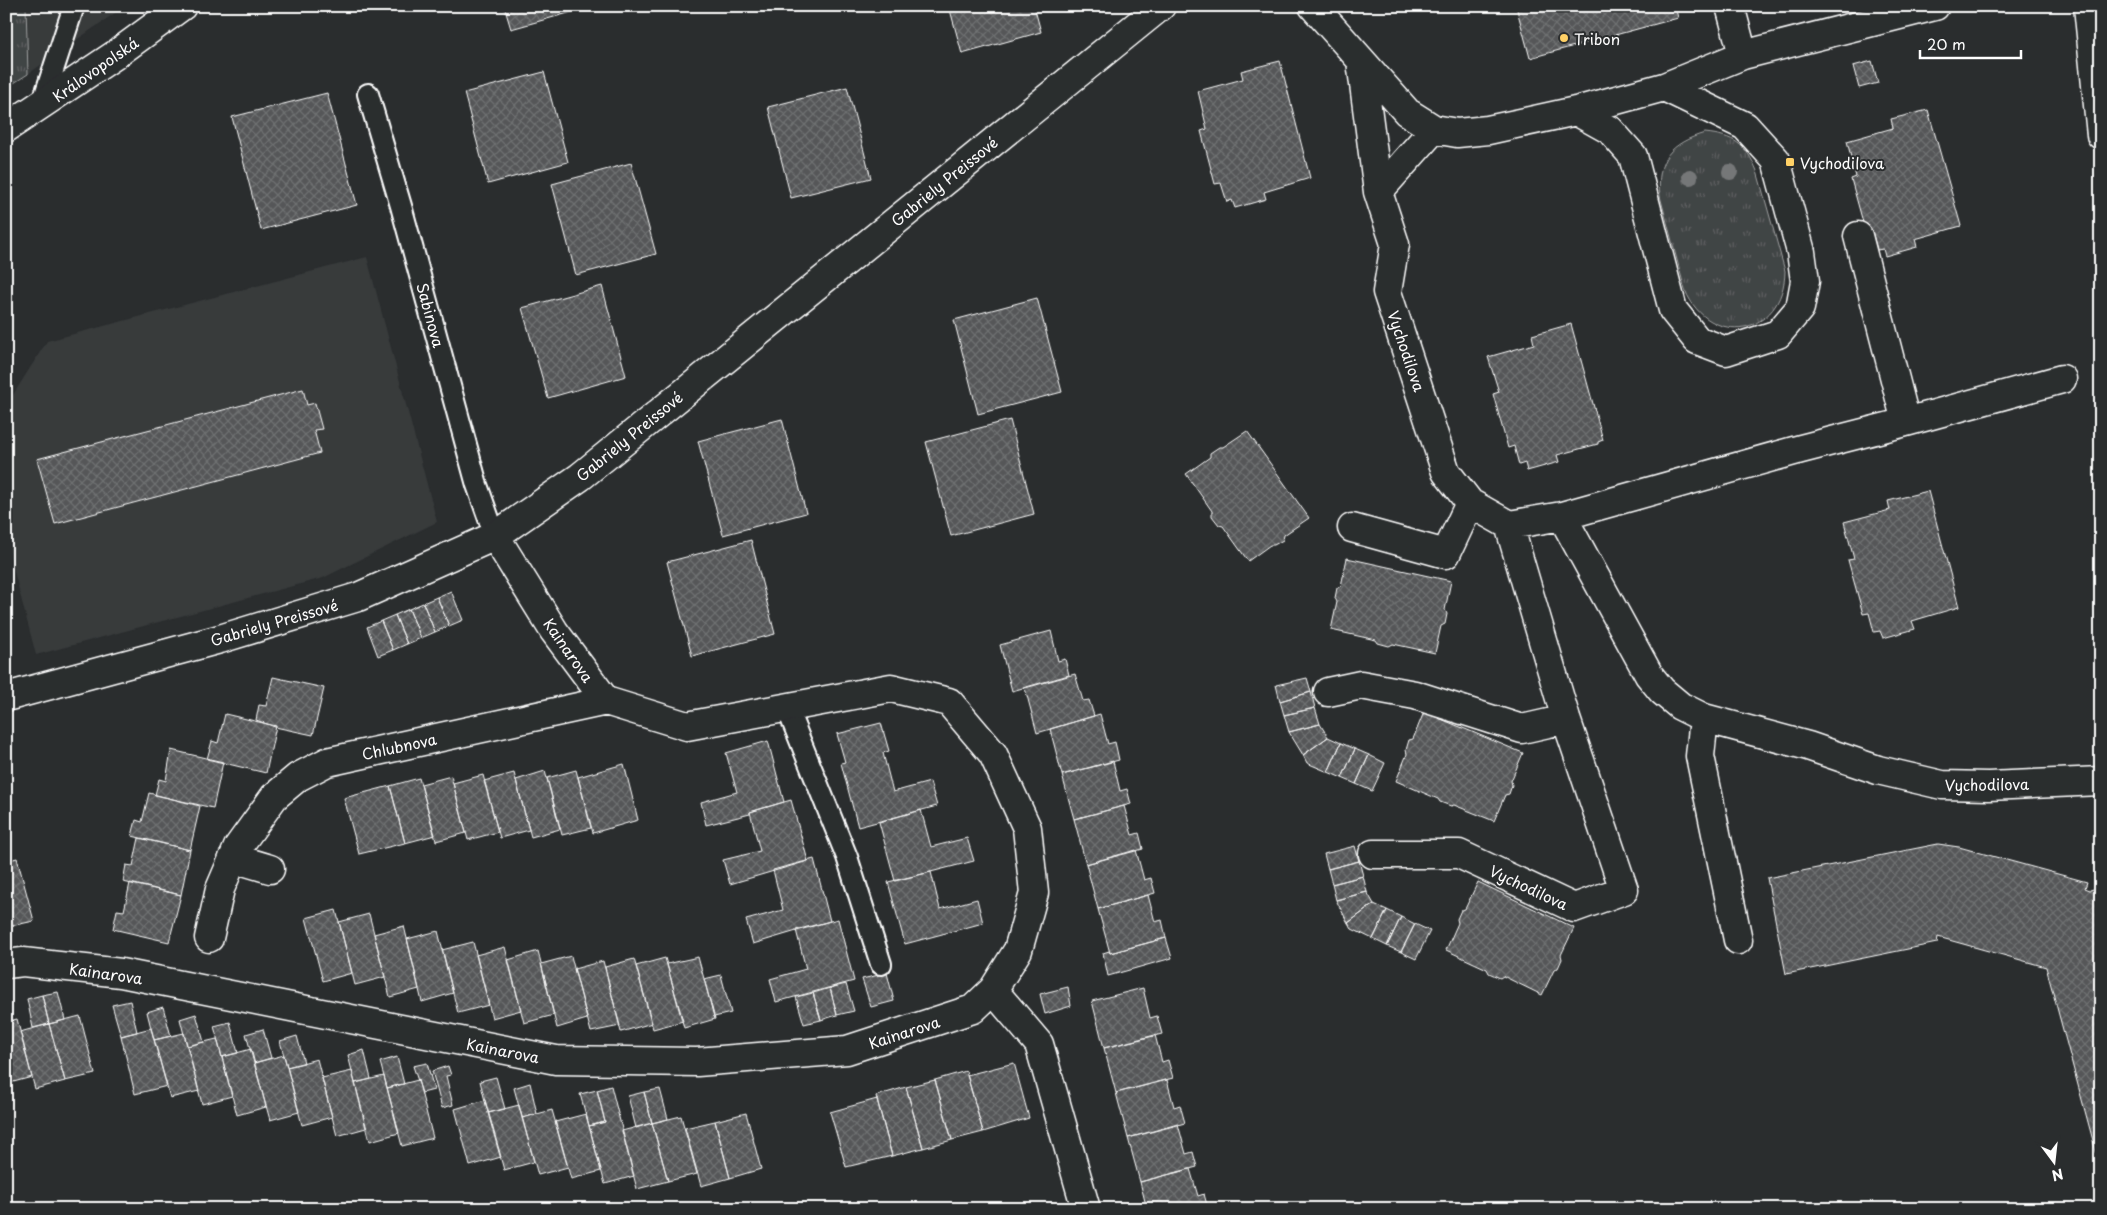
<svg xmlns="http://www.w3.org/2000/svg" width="2107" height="1215" font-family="'Playpen Sans',sans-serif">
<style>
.built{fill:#373a3b}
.grass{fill:url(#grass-tufts);stroke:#a0a2a2}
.building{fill:url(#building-cross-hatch);stroke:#fff}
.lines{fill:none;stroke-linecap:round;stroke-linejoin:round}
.lane-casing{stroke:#fff;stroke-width:24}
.street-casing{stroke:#fff;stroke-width:31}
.secondary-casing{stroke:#fff;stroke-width:31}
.lane{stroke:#2a2d2e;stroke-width:20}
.street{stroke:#2a2d2e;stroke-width:28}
.secondary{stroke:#2a2d2e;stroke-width:28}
.tree{fill:#757778}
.poi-dot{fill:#ffd166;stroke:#2a2d2e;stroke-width:2}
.labels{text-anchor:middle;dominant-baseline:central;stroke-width:4;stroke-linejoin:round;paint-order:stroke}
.poi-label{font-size:15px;fill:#fff;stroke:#2a2d2e;text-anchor:start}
.street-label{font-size:15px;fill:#fff;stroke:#2a2d2e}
</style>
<defs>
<pattern id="grass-tufts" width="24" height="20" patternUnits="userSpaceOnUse" patternTransform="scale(1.25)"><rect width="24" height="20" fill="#414445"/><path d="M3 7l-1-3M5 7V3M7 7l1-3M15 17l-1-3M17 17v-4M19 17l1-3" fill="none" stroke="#5e6061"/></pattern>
<pattern id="building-cross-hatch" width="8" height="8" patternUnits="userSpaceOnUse" patternTransform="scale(1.25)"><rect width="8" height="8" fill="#555758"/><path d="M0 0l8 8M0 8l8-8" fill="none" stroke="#6e7071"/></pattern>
</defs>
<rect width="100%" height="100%" fill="#2a2d2e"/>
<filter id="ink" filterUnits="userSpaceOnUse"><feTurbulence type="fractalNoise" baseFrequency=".02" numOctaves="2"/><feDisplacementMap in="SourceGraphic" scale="10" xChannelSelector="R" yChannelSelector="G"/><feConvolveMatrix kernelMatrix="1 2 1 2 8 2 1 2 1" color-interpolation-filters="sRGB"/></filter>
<g filter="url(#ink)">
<!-- built -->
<path class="built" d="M26,6H125L28,74Z
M367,257L437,522L323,578L36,655L6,541V406L47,341Z"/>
<!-- grass -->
<path class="grass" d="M6,6H26L28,74L6,88Z
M1705,133C1734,136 1746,144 1757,171L1785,271C1784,336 1710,349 1685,290L1660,196C1656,159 1671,143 1705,133Z"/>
<!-- building -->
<path class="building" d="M504,6H589L590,7L511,29Z
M949,6H1034L1041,32L962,54Z
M1516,6H1675L1678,18L1530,58Z
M1280,61L1310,178L1264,192L1266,199L1235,208L1232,200L1227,202L1221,183L1215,184L1201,131L1207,129L1198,91L1243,79L1241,71Z
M1872,61L1878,83L1859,88L1853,66Z
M544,72L568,162L488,184L464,93Z
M847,87L871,178L791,198L768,107Z
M327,93L357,205L261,230L232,117Z
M1928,110L1961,226L1915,239L1917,247L1885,256L1883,249L1877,250L1872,231L1866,233L1851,179L1856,177L1847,141L1893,128L1891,119Z
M631,163L656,254L576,275L552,184Z
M602,286L626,376L548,398L522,308Z
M1037,298L1062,392L978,414L954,320Z
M1571,324L1603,440L1598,442V444L1557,455L1559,462L1527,471L1525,463L1519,465L1514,446L1508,448L1493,394L1499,392L1488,357L1534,344L1532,335Z
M303,389L307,405L315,403L322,429L314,430L320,453L55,524L37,459Z
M782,419L806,513L723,535L698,441Z
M1010,420L1034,514L951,536L926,442Z
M1247,431L1309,518L1284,535L1283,540L1274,545H1270L1248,561L1223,526L1219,525L1212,516V511L1186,474L1210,457V453L1219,447H1223Z
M1928,491L1959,607L1912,621L1915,629L1883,638L1880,631L1874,632L1869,613L1863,614L1848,560L1854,559L1844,522L1890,510L1888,501Z
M751,540L775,634L692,656L667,562Z
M1347,558L1451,581L1445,610L1447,614L1445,624L1441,626L1435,653L1393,644L1389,646L1378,643L1376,640L1331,630L1337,602L1335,598L1337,588L1341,586Z
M451,591L463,620L449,626L437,597Z
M437,597L449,626L435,632L423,603Z
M423,603L435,632L421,638L409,609Z
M409,609L421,638L407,644L395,615Z
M395,615L407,644L393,650L381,621Z
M381,621L393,650L378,656L367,627Z
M1051,631L1058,661L1065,659L1069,675L1012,691L1000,645Z
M1075,674L1083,701L1089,700L1094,716L1037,733L1025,688Z
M273,677L324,688L313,735L275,727L256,720L259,705L266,706Z
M1307,678L1311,692L1280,701L1276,685Z
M1311,692L1315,708L1284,715L1280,701Z
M1315,708L1320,724L1289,732L1284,715Z
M1424,712L1523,753L1511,781L1512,785L1509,794L1505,795L1494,821L1454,805L1451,806L1440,802L1438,799L1396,781L1407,754L1406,750L1409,740L1413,739Z
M225,714L276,726L266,773L207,759L212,741L218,743Z
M1100,714L1108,744L1115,742L1119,760L1062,775L1050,729Z
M881,723L889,751L883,753L893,792L930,782L937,806L858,827L841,763L845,762L837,734Z
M1320,724L1328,737L1303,755L1289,732Z
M1328,737L1341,743L1328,772L1307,763L1303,755Z
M768,741L784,802L750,812V814L706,825L701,802L737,792L726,753Z
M1341,743L1355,749L1342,778L1328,772Z
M1355,749L1369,755L1356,784L1342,778Z
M171,750L223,762L213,808L155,795L159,779L166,781Z
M1369,755L1385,763L1372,791L1356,784Z
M1113,761L1120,791L1127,789L1131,804L1074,819L1062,775Z
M624,764L638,820L593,833L578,777Z
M576,770L591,828L562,835L547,778Z
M545,771L560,829L531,837L516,780Z
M514,773L529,830L500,838L484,781Z
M483,775L498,832L468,840L453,783Z
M451,776L466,833L436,841L421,784Z
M419,778L435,835L405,843L390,786Z
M390,786L405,843L359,854L344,798Z
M149,793L200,806L190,850L132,836L136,820L142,822Z
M791,800L808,861L730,884L723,860L760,851L750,812Z
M1124,806L1132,835L1139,833L1143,849L1086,864L1074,819Z
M921,810L931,847L967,838L974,861L895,881L879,822Z
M139,838L190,850L181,895L123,882L126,865L133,866Z
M1938,844L1959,847L2087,882L2085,888L2090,890L2101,887V1158L2098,1159L2046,967L1938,937L1937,943L1786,974L1767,878Z
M1355,846L1359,861L1328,869L1324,854Z
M1136,850L1144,880L1151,878L1155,893L1098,909L1086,864Z
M17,858L34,921L6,927V861Z
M814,859L830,921L753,944L746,920L783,910L773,870Z
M1359,861L1363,876L1332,884L1328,869Z
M931,872L940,909L977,899L983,923L905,944L888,882Z
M1363,876L1367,892L1336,900L1332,884Z
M1478,882L1574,928L1561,955L1562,959L1558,968L1554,970L1542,995L1503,976L1500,978L1489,973L1487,969L1446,950L1458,923L1457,919L1461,910L1465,909Z
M130,883L181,895L169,942L113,929L117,910L124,911Z
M1367,892L1374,904L1348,923L1336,900Z
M1148,895L1155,922L1162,920L1166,938L1110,953L1098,909Z
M1374,904L1387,910L1373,939L1352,929L1348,923Z
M336,910L352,973L323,981L306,918Z
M1387,910L1401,917L1387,946L1373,939Z
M369,914L385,977L355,985L339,922Z
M1401,917L1415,924L1401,952L1387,946Z
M838,919L854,981L776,1002L770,979L806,969L796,930Z
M1415,924L1430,931L1416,959L1401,952Z
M404,926L419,989L390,997L374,934Z
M438,931L453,993L422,1002L407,939Z
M1166,938L1172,958L1108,976L1103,953L1109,951L1110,953Z
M473,942L489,1005L458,1013L442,950Z
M505,947L521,1010L492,1018L476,955Z
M538,951L554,1015L524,1023L508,960Z
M571,956L587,1019L557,1028L541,964Z
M698,957L715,1019L684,1028L667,964Z
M665,958L683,1021L653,1029L636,966Z
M634,959L652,1023L621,1032L605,967Z
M603,961L620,1026L591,1032L574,969Z
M887,973L894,1001L871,1007L862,979Z
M721,975L731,1013L714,1017L704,979Z
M846,984L854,1011L837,1015L830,988Z
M1068,987L1071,1006L1045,1014L1040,994Z
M830,988L837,1015L821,1020L813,993Z
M1143,988L1150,1018L1157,1016L1162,1034L1104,1048L1092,1001Z
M58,992L65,1020L49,1024L42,995Z
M813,993L821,1020L804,1024L796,997Z
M42,995L49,1024L33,1028L27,999Z
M130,1001L137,1032L121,1036L112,1005Z
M163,1007L171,1036L154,1040L147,1012Z
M196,1014L204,1042L187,1046L180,1019Z
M80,1016L95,1074L65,1081L49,1024Z
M17,1019L32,1077L6,1084V1022Z
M230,1022L238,1053L222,1057L214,1026Z
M49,1024L65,1081L35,1089L20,1032Z
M151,1028L167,1086L135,1094L121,1036Z
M263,1029L271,1058L254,1063L246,1034Z
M184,1033L199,1091L170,1098L154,1040Z
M1155,1035L1162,1062L1168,1060L1173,1078L1116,1093L1104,1048Z
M297,1036L304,1063L287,1067L280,1041Z
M217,1039L232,1096L202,1104L187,1046Z
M251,1049L266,1107L237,1115L222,1057Z
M364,1050L371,1079L355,1083L348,1055Z
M284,1055L299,1112L270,1120L254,1063Z
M397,1057L404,1084L387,1088L380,1062Z
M317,1059L332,1117L302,1125L287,1067Z
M427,1063L434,1090L422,1093L413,1066Z
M1014,1063L1029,1118L983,1132L967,1075Z
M448,1066L451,1075L446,1076L453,1105L442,1108L432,1071Z
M352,1071L366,1128L337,1136L322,1078Z
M966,1071L983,1132L952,1140L935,1080Z
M384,1076L399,1133L370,1141L355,1083Z
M496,1077L505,1109L488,1113L480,1081Z
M418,1080L433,1138L402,1146L387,1088Z
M935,1080L952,1140L923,1148L906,1087Z
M1167,1080L1174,1107L1180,1105L1185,1123L1128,1138L1116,1093Z
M530,1083L537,1114L522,1118L514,1088Z
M611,1086L634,1176L605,1184L589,1126L605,1122L597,1090Z
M906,1087L923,1148L892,1156L876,1096Z
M660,1089L668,1119L652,1123L644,1092Z
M597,1090L605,1122L589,1126L580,1094Z
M644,1092L652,1123L636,1128L628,1096Z
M877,1099L892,1156L846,1167L830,1112Z
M485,1100L501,1157L470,1166L455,1109Z
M519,1105L534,1162L504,1170L488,1113Z
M552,1110L568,1167L538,1175L522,1118Z
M746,1113L761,1169L730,1178L715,1121Z
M586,1114L601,1171L571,1179L555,1122Z
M681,1116L697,1174L668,1181L652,1123Z
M715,1121L730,1178L701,1186L685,1128Z
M652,1123L668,1181L637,1189L622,1131Z
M1178,1124L1186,1154L1193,1152L1197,1167L1140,1182L1128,1138Z
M1190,1169L1198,1196L1204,1194L1208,1209H1147L1140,1182Z"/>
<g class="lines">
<!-- lane casing -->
<g class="lane-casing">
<path id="lane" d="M368,94L401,206L477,485L495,536
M41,107L74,6
M787,708L847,857L881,964"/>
</g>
<!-- street casing -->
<g class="street-casing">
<path id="street" d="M1313,6L1407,112L1434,129L1457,133L1488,130L1576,111L1664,87L1743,55L1935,6
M1730,6L1743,55
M2088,6L2101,135
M1361,61L1378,192
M1576,111L1610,130L1633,156L1673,310L1697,340L1726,351L1778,334L1800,308L1805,281L1801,252L1776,160L1745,126L1664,87
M1434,129L1378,192L1395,244L1387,292L1446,472L1470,503L1509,525L1562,516L1801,449L1906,422L2062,379
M1858,236L1906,422
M1562,516L1649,675L1662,691L1680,706L1704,718L1808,746L1878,770L1942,785L1988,786L2101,781
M1352,528L1446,554L1470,503
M1328,692L1361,685L1415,695L1522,729L1566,719
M6,697L220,639L358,597L495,536L580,477L1161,6
M1704,718L1700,756L1738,940
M1373,854H1459L1574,908L1624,890L1566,719L1509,525
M233,858L270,869
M209,938L220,889L238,847L274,797L298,777L327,762L606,701
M6,964L23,962L121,973L556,1060L697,1062L847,1050L973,1009L993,990L1018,950L1034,893L1027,828L993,754L949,702L891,688L687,726L606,701L554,631L495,536
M993,990L1039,1044L1086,1209"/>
</g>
<!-- secondary casing -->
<g class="secondary-casing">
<path id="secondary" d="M6,128L115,55L182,6"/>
</g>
<!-- lane -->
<use href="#lane" class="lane"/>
<!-- street -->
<use href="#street" class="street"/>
<!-- secondary -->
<use href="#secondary" class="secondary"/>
</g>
<!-- trees -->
<g class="tree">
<circle cx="1730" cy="172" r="8"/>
<circle cx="1690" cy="177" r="8"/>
</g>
</g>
<!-- markers -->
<g class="poi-dot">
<circle cx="1564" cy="38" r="5"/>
<rect x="1785" y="157" width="10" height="10" rx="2.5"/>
</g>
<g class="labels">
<!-- poi labels -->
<g class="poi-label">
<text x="1574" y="38">Tribon</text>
<text x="1800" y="162">Vychodilova</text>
</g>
<!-- street labels -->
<g class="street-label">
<text transform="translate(95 69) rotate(-35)">Královopolská</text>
<text transform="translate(944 181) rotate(-39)">Gabriely Preissové</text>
<text transform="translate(431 315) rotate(75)">Sabinova</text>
<text transform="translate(1407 351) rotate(71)">Vychodilova</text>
<text transform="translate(629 436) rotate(-39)">Gabriely Preissové</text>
<text transform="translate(274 622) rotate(-16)">Gabriely Preissové</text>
<text transform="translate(569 650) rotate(55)">Kainarova</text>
<text transform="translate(399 746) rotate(-12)">Chlubnova</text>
<text transform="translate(1987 784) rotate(-1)">Vychodilova</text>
<text transform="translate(1529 887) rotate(25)">Vychodilova</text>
<text transform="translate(106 973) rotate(8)">Kainarova</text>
<text transform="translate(904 1032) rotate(-18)">Kainarova</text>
<text transform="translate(503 1050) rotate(11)">Kainarova</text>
</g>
</g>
<!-- margin -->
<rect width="2107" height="1215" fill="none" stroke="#2a2d2e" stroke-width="25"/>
<rect x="12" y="12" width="2082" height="1190" fill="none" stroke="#fff" stroke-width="2" filter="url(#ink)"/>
<!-- north arrow -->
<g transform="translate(2054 1162) rotate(165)" stroke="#2a2d2e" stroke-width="4" paint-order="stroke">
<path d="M0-4L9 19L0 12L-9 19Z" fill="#ffffff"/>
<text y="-8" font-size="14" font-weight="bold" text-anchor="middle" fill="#ffffff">N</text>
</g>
<!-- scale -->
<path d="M1920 50v8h101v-8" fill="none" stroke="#ffffff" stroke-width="2.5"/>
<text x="1927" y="50" font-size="15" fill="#ffffff" stroke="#2a2d2e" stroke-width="4" paint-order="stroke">20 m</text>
</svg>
